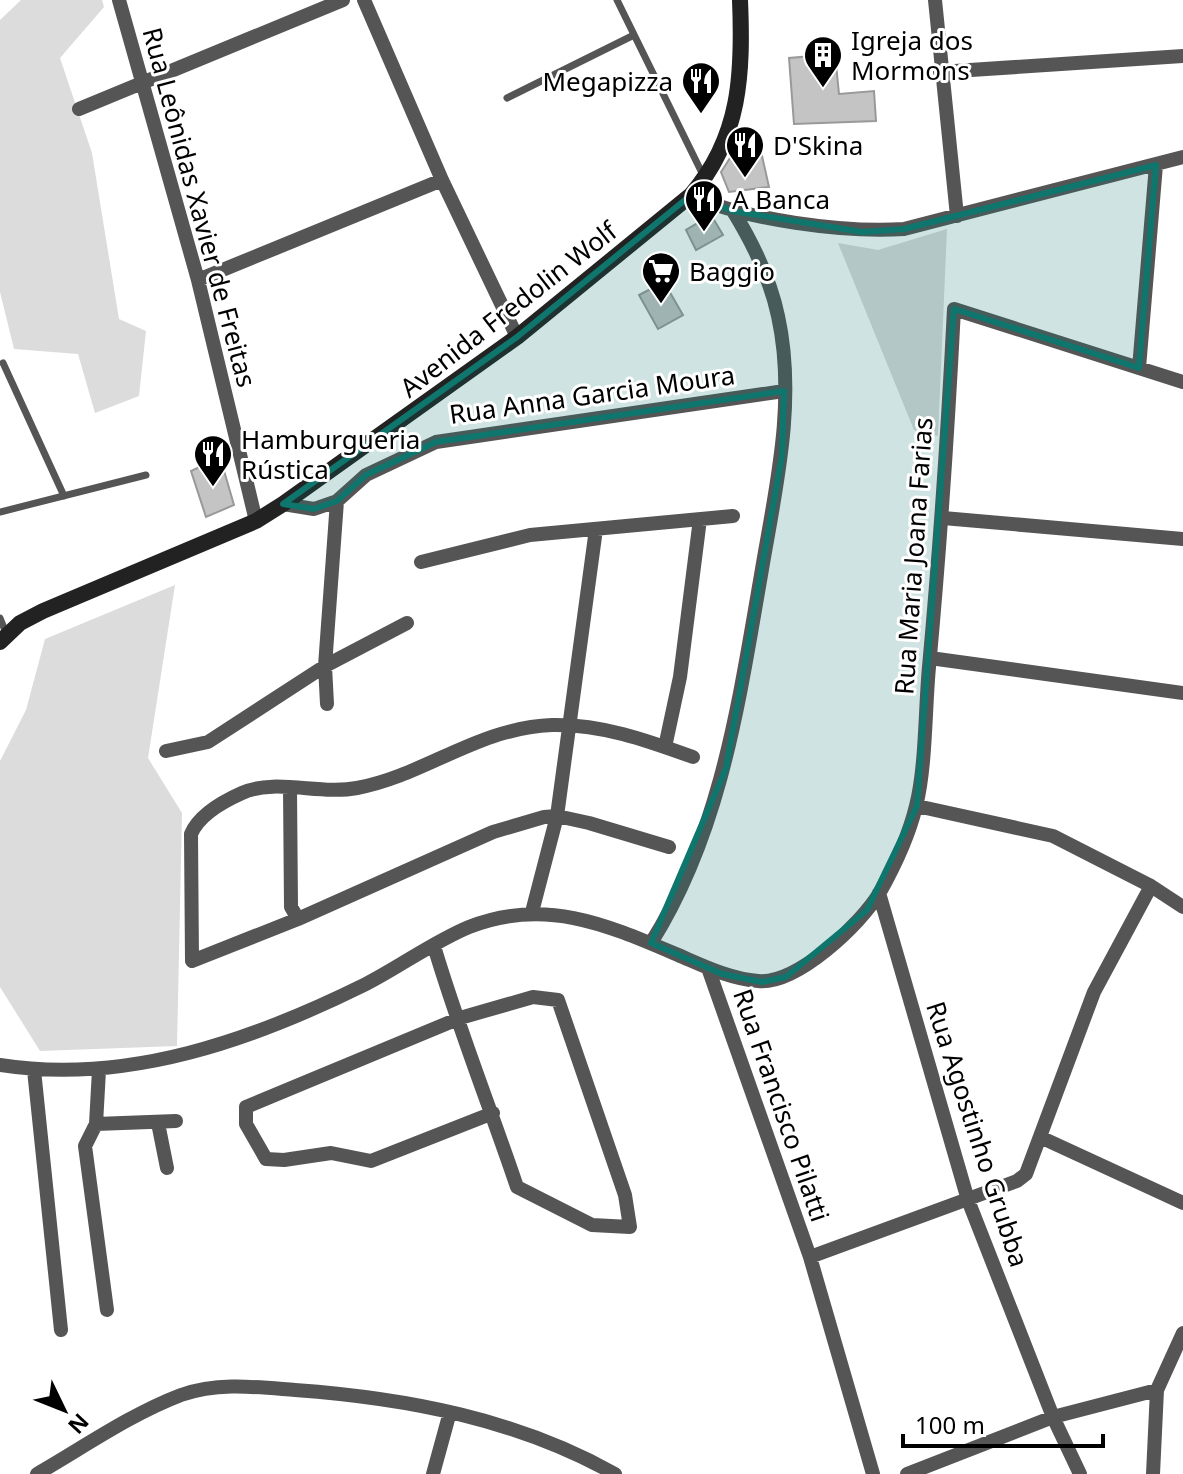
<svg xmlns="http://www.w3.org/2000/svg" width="1183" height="1474" font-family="'Noto Sans',sans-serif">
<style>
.green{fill:#dcdcdc}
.building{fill:#c4c4c4;stroke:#999;stroke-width:2}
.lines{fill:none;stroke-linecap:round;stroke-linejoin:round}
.lane{stroke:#555;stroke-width:7}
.street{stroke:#555;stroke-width:14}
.secondary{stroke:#222;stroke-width:16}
.marked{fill:#0f766e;fill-opacity:0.2;stroke:#0f766e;stroke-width:6;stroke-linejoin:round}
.labels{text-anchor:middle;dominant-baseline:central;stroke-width:6;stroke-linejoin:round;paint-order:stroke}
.poi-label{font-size:26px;fill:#000;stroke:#fff;text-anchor:start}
.street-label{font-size:26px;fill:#000;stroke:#fff}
</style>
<rect width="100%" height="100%" fill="#fff"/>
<!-- green -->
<path class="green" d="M21,0H102L104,7L60,58L92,153L119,319L146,331L139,396L95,413L78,354L14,349L0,292V20Z
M947,229L938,436L914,430L838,243L878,250Z
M175,585L148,758L182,813L177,1046L40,1051L0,987V761L26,710L45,639Z"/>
<!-- building -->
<path class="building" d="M835,54L839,94L874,91L876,121L794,124L789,58Z
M762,156L769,187L729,192L721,172L730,158Z
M711,215L723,235L696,250L686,230Z
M664,282L683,315L658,329L639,295Z
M220,457L234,505L206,517L191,471Z"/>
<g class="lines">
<!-- lane -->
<path class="lane" d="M617,0L704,177
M507,98L634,35
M3,363L64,496
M0,512L146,475
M0,618L6,633"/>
<!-- street -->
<path class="street" d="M119,0L198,280L256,521
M364,0L442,180L517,337
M935,0L957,216
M940,72L1183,56
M79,109L343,0
M691,195C744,220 846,233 904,229L1183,157
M198,280L442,180
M1139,368L1156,165
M283,504L314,509L337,501L366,475L436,442L784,391
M943,518L1183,539
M421,562L530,535L733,516
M930,658L1183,693
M327,704L325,666L337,501
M665,747L680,677L700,519
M166,751L208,742L325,666L407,623
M290,789L291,907L298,919
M917,806L1053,836L1151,886L1183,907
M669,847L589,823L557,816L544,817L493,832L298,919L192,961L191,834C199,815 224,801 242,793C275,778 320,795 357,788C426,775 477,728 552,725C602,724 646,740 693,757
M879,893L968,1200L1053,1417L1080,1474
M532,912L557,816L596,529
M651,943C721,832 739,701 761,575C775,491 797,402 778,316C770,278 754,245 733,211
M434,946C458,1027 490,1107 517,1187L592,1225L630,1227L625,1195L558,1000L533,997L460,1018L246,1107V1124L266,1159L284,1160L331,1153L371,1161L493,1113
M708,968L810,1257L873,1474
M0,1065C127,1085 253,1040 366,984C401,966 433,942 469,927C548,896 612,927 685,958C708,968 732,979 758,981C797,985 861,924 880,892C894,867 909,835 916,806C926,767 925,709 929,667C940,547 948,428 954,309L1183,382
M34,1070L61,1330
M99,1070L96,1124L85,1146L107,1310
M158,1123L167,1168
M96,1124L176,1121
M1040,1137L1183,1203
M810,1257L1017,1181L1026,1174L1094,992L1151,886
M37,1474C84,1447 131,1414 181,1395C219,1382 256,1387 295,1390C406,1398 517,1419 615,1474
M433,1474L450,1412
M907,1474L1053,1417L1157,1390
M1153,1474L1157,1390L1183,1333"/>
<!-- secondary -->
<path class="secondary" d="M0,642L20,623L43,611L256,521L283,504L517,337L691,195C741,137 743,73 740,0"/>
</g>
<!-- marked area -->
<path class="marked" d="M1156,165L1139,368L954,309L917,806L867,910L786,977L762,982L722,974L651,943L726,768L782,455L784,391L436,442L366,475L337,501L314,509L283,504L517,337L691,195L733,211L863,232L904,229Z"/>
<!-- icons -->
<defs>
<g id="building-pin" transform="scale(2)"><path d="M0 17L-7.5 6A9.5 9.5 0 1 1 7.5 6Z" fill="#000" stroke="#fff"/><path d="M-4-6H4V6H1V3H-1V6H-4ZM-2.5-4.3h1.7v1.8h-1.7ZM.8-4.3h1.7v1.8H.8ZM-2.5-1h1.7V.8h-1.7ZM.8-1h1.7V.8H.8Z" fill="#fff"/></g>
<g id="restaurant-pin" transform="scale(2)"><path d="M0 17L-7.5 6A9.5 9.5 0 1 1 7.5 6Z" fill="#000" stroke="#fff"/><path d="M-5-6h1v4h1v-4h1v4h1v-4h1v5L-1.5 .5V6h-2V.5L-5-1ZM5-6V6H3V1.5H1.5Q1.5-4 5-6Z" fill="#fff"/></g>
<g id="supermarket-pin" transform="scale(2)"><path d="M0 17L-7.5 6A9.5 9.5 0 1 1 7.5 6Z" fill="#000" stroke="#fff"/><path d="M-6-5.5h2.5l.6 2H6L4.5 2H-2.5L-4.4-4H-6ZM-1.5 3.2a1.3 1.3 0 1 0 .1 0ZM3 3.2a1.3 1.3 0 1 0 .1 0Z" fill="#fff"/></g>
</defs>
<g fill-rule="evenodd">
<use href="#building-pin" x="823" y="55"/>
<use href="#restaurant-pin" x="701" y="81"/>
<use href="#restaurant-pin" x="745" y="145"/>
<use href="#restaurant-pin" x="704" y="199"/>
<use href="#supermarket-pin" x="661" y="271"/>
<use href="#restaurant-pin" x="213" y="454"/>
</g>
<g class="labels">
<!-- poi labels -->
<g class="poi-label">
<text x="851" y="40">Igreja dos<tspan x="851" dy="30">Mormons</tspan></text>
<text x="673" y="81" text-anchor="end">Megapizza</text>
<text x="773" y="145">D'Skina</text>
<text x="732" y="199">A Banca</text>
<text x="689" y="271">Baggio</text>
<text x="241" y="439">Hamburgueria<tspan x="241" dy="30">Rústica</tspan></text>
</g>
<!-- street labels -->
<g class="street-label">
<text transform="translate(200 207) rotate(75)">Rua Leônidas Xavier de Freitas</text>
<text transform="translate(508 309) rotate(-38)">Avenida Fredolin Wolf</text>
<text transform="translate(592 394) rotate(-8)">Rua Anna Garcia Moura</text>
<text transform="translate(913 556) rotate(-86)">Rua Maria Joana Farias</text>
<text transform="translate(782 1105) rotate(71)">Rua Francisco Pilatti</text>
<text transform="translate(978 1134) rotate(72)">Rua Agostinho Grubba</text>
</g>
</g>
<!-- north arrow -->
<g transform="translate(64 1410) rotate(133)" stroke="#ffffff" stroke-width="6" paint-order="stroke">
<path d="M0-6L14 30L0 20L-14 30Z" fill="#000000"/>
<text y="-12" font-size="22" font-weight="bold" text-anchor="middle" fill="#000000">N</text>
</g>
<!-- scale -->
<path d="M903 1434v12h200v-12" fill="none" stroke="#000000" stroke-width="4"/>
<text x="915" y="1434" font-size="24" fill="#000000" stroke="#ffffff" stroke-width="6" paint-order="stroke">100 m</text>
</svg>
